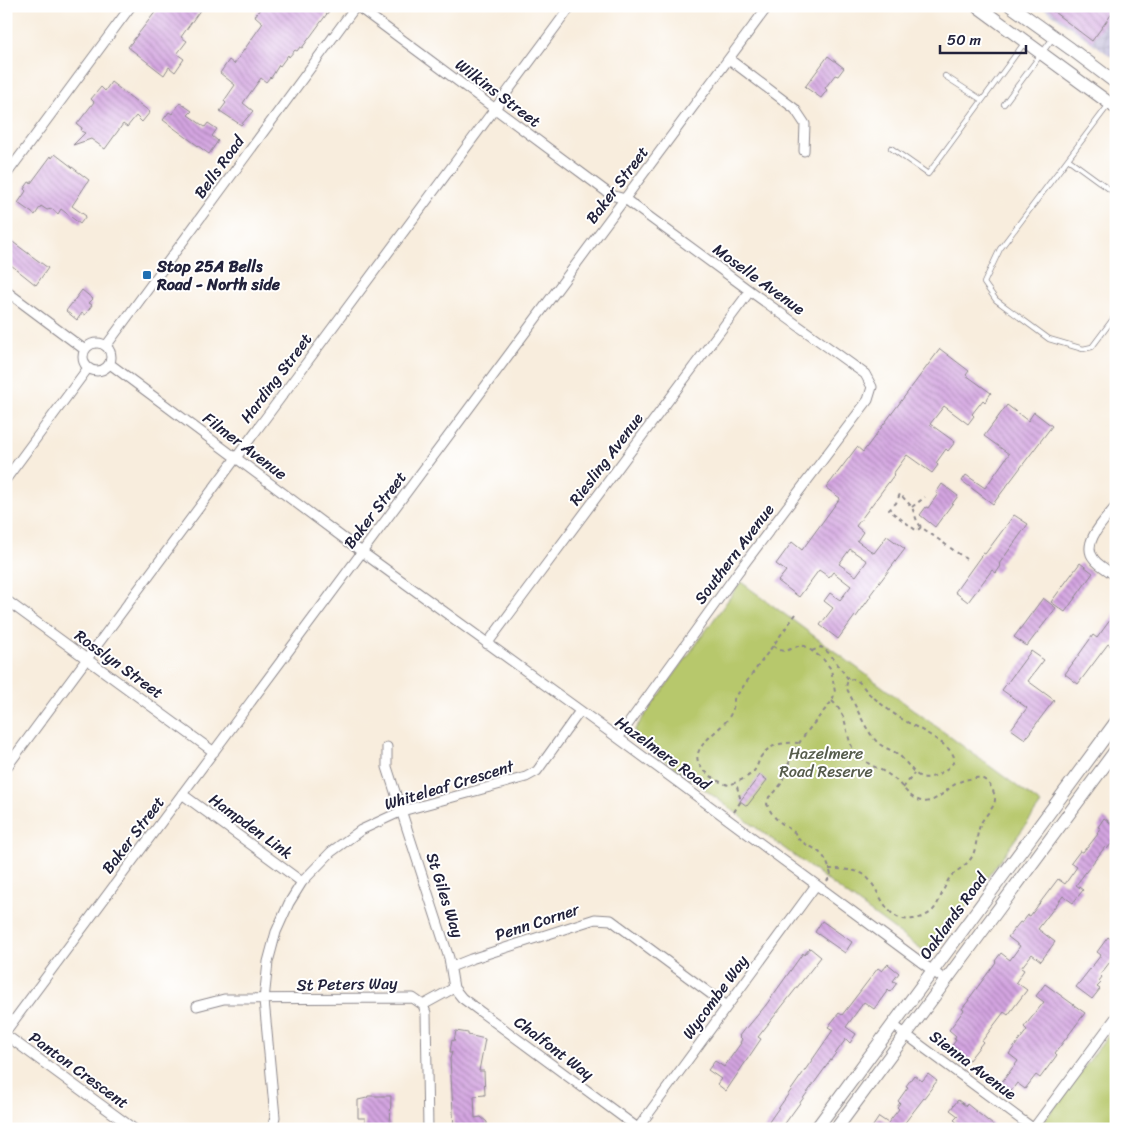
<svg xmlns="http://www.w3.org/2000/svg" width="1122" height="1135" font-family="Sriracha,sans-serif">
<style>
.industrial{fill:url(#industrial-grid)}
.green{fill:#b7c86c;stroke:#6c7554}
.building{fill:url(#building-back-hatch);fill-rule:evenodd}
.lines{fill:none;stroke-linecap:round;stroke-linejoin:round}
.service-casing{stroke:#8d888c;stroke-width:6}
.minor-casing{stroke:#8d888c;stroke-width:11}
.secondary-casing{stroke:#8d888c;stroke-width:14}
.path{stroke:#8d888c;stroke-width:2;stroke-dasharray:4 4;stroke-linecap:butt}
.service{stroke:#fff;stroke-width:4.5}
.minor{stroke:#fff;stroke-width:9}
.secondary{stroke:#fff;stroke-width:12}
.poi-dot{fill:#1f6fb2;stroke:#fff;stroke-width:2}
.labels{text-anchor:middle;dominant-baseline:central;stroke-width:4;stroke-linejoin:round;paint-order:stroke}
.street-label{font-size:16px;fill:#22223b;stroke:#fff}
.poi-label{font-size:16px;font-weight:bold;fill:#22223b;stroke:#fff;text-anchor:start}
.park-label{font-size:16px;fill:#565c4c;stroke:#fff}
</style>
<defs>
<pattern id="industrial-grid" width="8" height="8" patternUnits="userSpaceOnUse" patternTransform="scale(1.25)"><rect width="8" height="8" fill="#c5c0db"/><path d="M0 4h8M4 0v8" fill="none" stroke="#a9a5bd"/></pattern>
<pattern id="building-back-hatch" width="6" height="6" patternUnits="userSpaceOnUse" patternTransform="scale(1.25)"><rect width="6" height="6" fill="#d3a4e0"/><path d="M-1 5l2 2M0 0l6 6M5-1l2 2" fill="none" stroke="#ab85b7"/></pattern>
</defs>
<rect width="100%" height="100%" fill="#fff"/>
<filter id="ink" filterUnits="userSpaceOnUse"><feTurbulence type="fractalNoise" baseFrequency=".02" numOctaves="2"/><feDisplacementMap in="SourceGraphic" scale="10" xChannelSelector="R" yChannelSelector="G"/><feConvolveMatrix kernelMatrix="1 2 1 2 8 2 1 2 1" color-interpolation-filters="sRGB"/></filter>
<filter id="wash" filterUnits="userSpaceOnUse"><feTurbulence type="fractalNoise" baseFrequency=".0096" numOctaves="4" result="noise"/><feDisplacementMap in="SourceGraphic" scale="20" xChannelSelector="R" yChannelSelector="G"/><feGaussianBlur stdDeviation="1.12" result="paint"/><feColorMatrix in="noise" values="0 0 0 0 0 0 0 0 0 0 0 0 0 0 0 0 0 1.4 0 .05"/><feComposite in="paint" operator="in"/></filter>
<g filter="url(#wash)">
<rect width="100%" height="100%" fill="#f8eddd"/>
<!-- industrial -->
<path class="industrial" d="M1041,6H1116V60Z"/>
<!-- green -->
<path class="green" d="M741,582L1041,804L933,952L927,954L635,738V729Z
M1116,1025V1129H1046L1041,1125Z"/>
<g id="blocks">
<!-- building -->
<path class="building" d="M160,6H203L181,37L187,41L177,54L184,59L175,72L169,67L164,75L128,47Z
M262,6H322L329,11L302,48L300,47L297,51L295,50L289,57L288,55L280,66L279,65L271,78L270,77L266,82L261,78L243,103L253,111L241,125L220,111L226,103L224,101L235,85L220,73L229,60L234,64L263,23L255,16Z
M1046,6H1116V8L1092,41Z
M828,56L844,68L838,76L835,75L825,88L827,90L821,98L805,87Z
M111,82L150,112L142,122L136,116L127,127L123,124L105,149L91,139L73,145L85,133L81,131L82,128L77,124L94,102L91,99L101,87L105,91Z
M180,103L192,111L188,115L205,127L208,123L217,129L212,136L218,141L209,154L163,120L169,112L172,114Z
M55,154L89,180L72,206L86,216L80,224L61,209L58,214L52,209L47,210L41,206L35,215L18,203L26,191L24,189L29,182L31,183L51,156L52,158Z
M6,237L48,268L36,285L6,261Z
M82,290L93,299L89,303L92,305L85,315L82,313L77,320L66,311Z
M940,349L969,371L966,375L991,393L985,402L983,400L972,414L974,416L968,424L944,406L930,424L955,442L948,451L946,449L936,463L938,465L932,473L907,455L893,474L894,475L856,526L863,532L857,541L874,553L887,536L905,549L870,595L871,596L856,617L855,616L838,639L820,625L833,608L824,601L830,593L840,600L851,586L833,572L829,577L819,570L799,597L778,581L786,571L776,564L792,542L802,550L840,498L826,488L857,447L863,452ZM850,549L867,561L856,576L839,564Z
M1007,405L1028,421L1034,412L1052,426L993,504L962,481L966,475L985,488L1009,454L984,436Z
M942,484L958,496L935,527L920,515L926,507L928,508L938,494L936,493Z
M1014,515L1028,524L999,564L1001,566L996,573L992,570L968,602L955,592L983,553L985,554Z
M1080,563L1093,573L1065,612L1051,602Z
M1043,598L1056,608L1027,646L1014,637Z
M1116,612V640L1111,646L1108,644L1078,684L1065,674L1093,635L1097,638Z
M1031,651L1044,660L1028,681L1054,700L1025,739L1011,729L1027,708L1002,690Z
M760,775L767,780L747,806L740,801Z
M1104,818L1116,827V838L1107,849L1105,847L1076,885L1083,890L1073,903L1063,896L1038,929L1055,942L1041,961L1032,954L1021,968L1024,970L1016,982L1027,990L1008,1015L1004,1012L982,1041L983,1042L969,1060L951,1047L956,1040L954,1039L956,1036L949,1030L964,1010L962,1009L969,1000H968L996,962L995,961L1001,953L1010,960L1020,946L1008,937L1020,922L1022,923L1028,915L1030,916L1058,879L1065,884L1077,867L1071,863L1080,851L1083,852L1086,848H1087L1098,834L1097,833L1100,828L1098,827Z
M822,921L852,942L845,953L815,932Z
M1108,937L1116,943V954L1100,975L1102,977L1099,981L1101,983L1097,987L1100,989L1092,999L1076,987L1101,955L1097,952Z
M810,948L821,957L758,1037L761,1039L726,1091L717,1084L721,1079L708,1070L715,1061L724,1067L741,1043H740L742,1039L739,1036L745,1028L746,1029L766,1005L803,953L804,955Z
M888,964L899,973L893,981L897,983L890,992L888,990L874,1009L864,1002L846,1027L856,1034L850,1043L846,1039L781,1129H764L833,1030L828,1027L839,1013L842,1015L878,968L882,971Z
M1045,984L1085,1013L1055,1053L1057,1055L1040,1078L1036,1075L1025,1089L1017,1083L1011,1091L1001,1083L1018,1061L1009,1054L1027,1030L1024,1027L1044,1002L1036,996Z
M456,1031L468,1033V1035L485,1039L479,1071H484L485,1095L474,1096L475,1118L481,1117L487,1122V1129H454L450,1059L452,1052H450L452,1040L454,1041Z
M928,1074L937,1081L900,1129H871L879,1117L888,1123L899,1109L897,1107L900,1103L898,1101L908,1087L906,1086L914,1075L922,1081Z
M368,1096H391L390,1129H365V1118H358V1100L367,1098Z
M958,1100L966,1106L967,1104L998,1129H965L954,1120L958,1116L950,1110Z"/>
</g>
</g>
<g filter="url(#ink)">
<use href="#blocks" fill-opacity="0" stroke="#8d888c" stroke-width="1"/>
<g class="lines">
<!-- service casing -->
<g class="service-casing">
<path id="service" d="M945,76L982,100
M1116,95L1000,249L984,283L996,300L1049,339L1083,349L1092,347L1116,315
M1004,104L1053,38
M891,148L928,174L1025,42
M1068,159L1116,194"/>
</g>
<!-- minor casing -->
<g class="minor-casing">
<path id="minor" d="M357,6L611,195L625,199L750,291L865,374L872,387L868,400L738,572L618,738
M729,59L795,109L805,124L804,151
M6,175L131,6
M6,291L85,350
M83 357a14 14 0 1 1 28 0a14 14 0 1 1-28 0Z
M106,346L356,6
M110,364L362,552L618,738L945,980
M6,479L88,368
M1116,506C1106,519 1080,543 1094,559C1098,565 1109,571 1116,576
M6,600L214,752
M487,644L750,291
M387,747V767L449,958L454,988L462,998L639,1129
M6,768L571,6
M182,794L302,882
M451,967L471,959L595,919L611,920L727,1006
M423,1005L426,1013L428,1129
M197,1006L224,999L413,998L423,1005L454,988
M893,1025L1034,1129
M6,1031L768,6
M6,1035L134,1129
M638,1128L816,885
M272,1129L275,1117L264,1000L268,962L276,932L289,903L302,882L331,852L361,830L402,811L526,777L537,771L580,711
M1033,1129L1116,1017"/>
</g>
<!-- secondary casing -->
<g class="secondary-casing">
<path id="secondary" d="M977,6L1116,108
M1011,6L1071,49L1116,83
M816,1129L1116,722
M836,1129L1116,750"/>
</g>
<!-- path -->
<path class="path" d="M912,507L925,497
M921,527L917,531L889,510L896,503L900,494L912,507L917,521L921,527L966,559
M796,614L734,699C734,705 733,711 729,717C720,733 680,751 706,772C713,778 720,783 729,785C737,782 747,778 753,772C757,768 758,763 760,758C769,744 783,742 798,743
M773,646C789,658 792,643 805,646L823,659L831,669L835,692L832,701L806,733L793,752L781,784L775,792L769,797L767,804C774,821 781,822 795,833C798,844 812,845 820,853C826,858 829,867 831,875L827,881
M812,651L821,647L830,654L849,680L847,683L846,687C855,704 865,730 878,743C885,749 894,750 901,757C914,770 918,786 940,773C945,770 953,766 954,760C957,747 913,726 902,719C892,713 881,704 872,696C866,692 862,683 856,680C853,678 852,679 849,680
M903,788L914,774
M734,812L741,801L736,783
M829,869C840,869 853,869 863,874C881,886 883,924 913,919C918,919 926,916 931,912C940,905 943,886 951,876C959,869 971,863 974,852C977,842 977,832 981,823C985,815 994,809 995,800C995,794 992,787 988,783C985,779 980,777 975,778C968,779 963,780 957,783C946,789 935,805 921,801C908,798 902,784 892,777C879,767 862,764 853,749C844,731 849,717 832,701"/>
<!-- service -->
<use href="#service" class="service"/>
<!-- minor -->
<use href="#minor" class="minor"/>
<!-- secondary -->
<use href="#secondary" class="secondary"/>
</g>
</g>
<!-- markers -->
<rect class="poi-dot" x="142" y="270" width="10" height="10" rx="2.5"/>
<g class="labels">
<!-- street labels -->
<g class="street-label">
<text transform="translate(498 93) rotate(37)">Wilkins Street</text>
<text transform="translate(219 167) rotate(-54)">Bells Road</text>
<text transform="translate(617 185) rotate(-53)">Baker Street</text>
<text transform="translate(759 279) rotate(36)">Moselle Avenue</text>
<text transform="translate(276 378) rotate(-53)">Harding Street</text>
<text transform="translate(245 446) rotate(37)">Filmer Avenue</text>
<text transform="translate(606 459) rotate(-53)">Riesling Avenue</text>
<text transform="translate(375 510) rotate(-53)">Baker Street</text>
<text transform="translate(734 554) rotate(-53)">Southern Avenue</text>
<text transform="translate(119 664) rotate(36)">Rosslyn Street</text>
<text transform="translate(663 753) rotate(36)">Hazelmere Road</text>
<text transform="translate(449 785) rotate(-17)">Whiteleaf Crescent</text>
<text transform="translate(251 826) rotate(36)">Hampden Link</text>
<text transform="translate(133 835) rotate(-53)">Baker Street</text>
<text transform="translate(445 895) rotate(72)">St Giles Way</text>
<text transform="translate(953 916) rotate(-54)">Oaklands Road</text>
<text transform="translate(537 922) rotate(-18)">Penn Corner</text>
<text transform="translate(347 984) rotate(-1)">St Peters Way</text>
<text transform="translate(715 997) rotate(-54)">Wycombe Way</text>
<text transform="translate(554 1048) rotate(37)">Chalfont Way</text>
<text transform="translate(973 1065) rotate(37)">Sienna Avenue</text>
<text transform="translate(79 1070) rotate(36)">Panton Crescent</text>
</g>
<!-- poi labels -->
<g class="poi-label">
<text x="157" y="266">Stop 25A Bells<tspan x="157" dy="18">Road - North side</tspan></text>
</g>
<!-- park labels -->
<g class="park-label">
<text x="826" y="753">Hazelmere<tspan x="826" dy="18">Road Reserve</tspan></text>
</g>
</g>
<!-- margin -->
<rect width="1122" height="1135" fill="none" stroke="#fff" stroke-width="25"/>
<!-- scale -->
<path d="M940 45v8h86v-8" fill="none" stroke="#22223b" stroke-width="2.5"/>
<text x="947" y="45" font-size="15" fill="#22223b" stroke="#ffffff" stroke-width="4" paint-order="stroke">50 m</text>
</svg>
